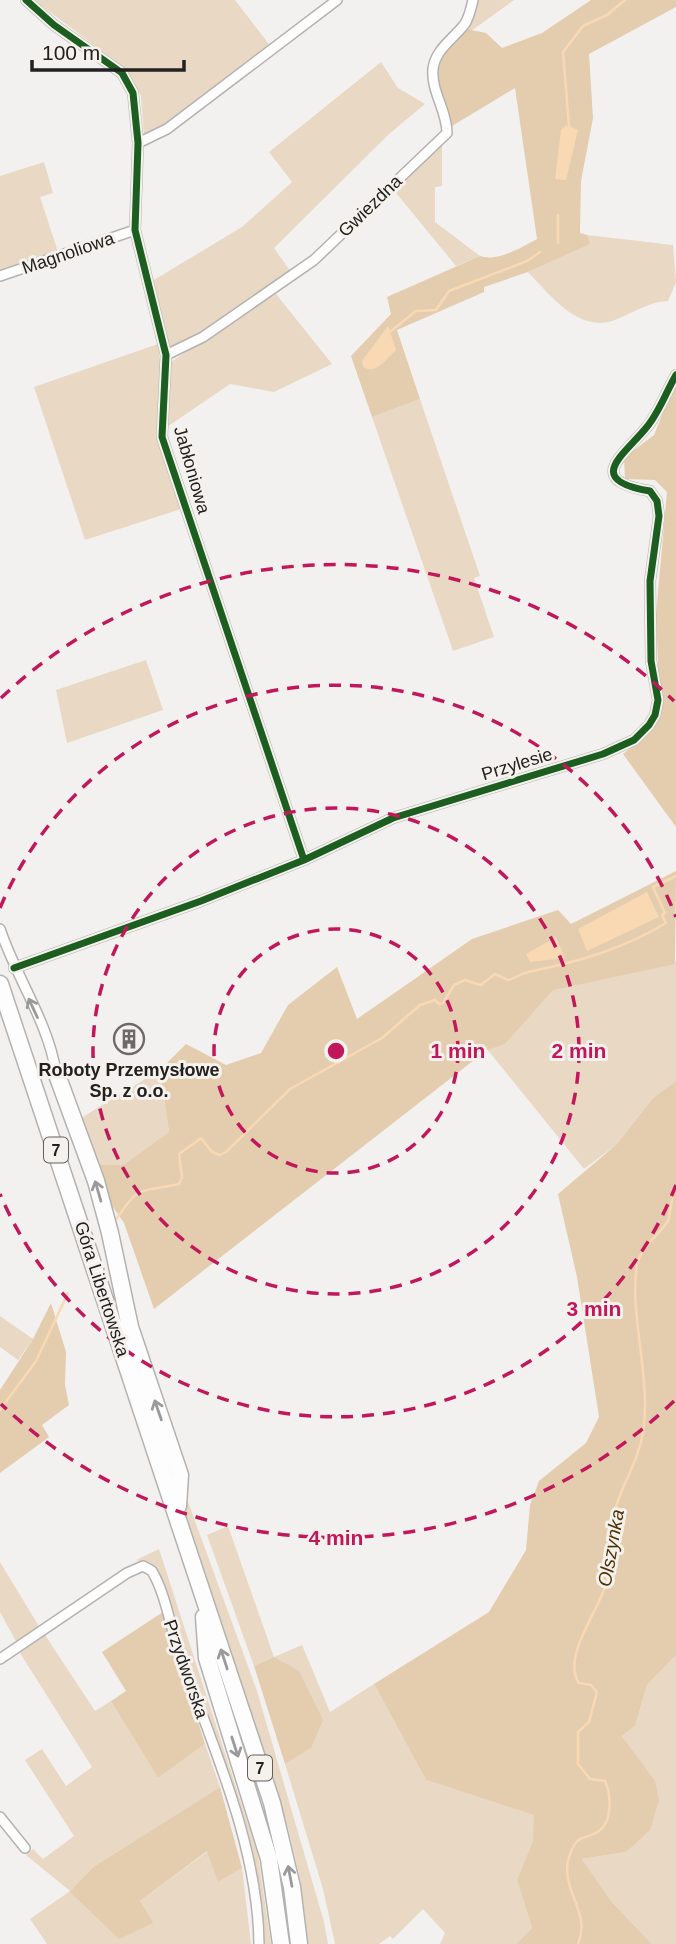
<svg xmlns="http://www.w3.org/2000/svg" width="676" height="1944" font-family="Arial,sans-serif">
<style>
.green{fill:#e8d8c4}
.forest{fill:#e4ccae}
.water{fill:#f8d9b3}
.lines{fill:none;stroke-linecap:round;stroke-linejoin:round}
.stream{stroke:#f8d9b3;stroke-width:2.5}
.minor-casing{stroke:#b4b2b0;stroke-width:12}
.trunk-casing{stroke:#b4b2b0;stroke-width:19}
.minor{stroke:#fdfdfd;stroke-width:9}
.trunk{stroke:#fdfdfd;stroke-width:16}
.cycleway-casing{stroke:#f5f1ed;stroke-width:11}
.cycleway{stroke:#1b5e20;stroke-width:7}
.oneway{stroke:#9b9a9a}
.ring{fill:none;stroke:#c2185b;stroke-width:3.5;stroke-dasharray:12 9}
.labels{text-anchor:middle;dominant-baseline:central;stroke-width:6;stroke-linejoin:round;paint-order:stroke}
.shield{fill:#f5f1ed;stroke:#625f5e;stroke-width:2}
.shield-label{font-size:16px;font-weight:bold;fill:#232120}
.street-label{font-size:18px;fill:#232120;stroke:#f5f1ed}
.poi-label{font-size:18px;font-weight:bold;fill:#232120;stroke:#f5f1ed}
.water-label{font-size:19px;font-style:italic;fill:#4f3307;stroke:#f5f1ed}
.centre{fill:#c2185b;stroke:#f5f1ed;stroke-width:3.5}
.ring-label{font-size:21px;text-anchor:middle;font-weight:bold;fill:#c2185b;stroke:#f5f1ed;stroke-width:6;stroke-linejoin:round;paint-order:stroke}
</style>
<rect width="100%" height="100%" fill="#f3f1ef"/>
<!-- green -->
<path class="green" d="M34,0H235L271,47L169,123L144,136L141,96L127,70Z
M478,0H514L471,31L466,29Z
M381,62L398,88L425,104L389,134L274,248L293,275L243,310L166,355L149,283L242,227L292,182L269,152Z
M442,143V186L435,187V222L480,256L456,266L392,188Z
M44,162L53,193L40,197L58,252L0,272V176Z
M587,235L673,245L676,282L668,301C647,302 632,314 612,321C578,332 549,294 528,272L589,244Z
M276,294L332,364L274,392L230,384L164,429L169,363Z
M158,344L161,368L156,436L181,509L85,540L34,387Z
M420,399L480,576L474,578L494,637L453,651L372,417Z
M146,660L163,710L67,743L56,690Z
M676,962V1081L653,1098L616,1145L584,1169L487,1049L505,1044L553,989Z
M160,1070L169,1132L123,1165L92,1164L76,1121Z
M0,1316L33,1339L18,1360L0,1347Z
M172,1458L257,1691L324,1922L328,1944H308L301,1883L289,1831L167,1460Z
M228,1526L274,1657L302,1645L330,1712L374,1684L426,1780L535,1815L533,1840L517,1880L532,1928L516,1944H440L445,1933L423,1909L393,1939L390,1936L379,1944H335L323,1889L285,1764L311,1748L274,1657L254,1666L207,1535Z
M159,1549L258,1855L271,1944H262L256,1878L158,1570L150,1563L136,1560Z
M0,1562L40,1628L17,1643L0,1612Z
M45,1635L95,1711L111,1701L158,1778L205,1744L220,1787L93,1867L71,1892L140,1901L208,1851L218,1882L242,1868L251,1944H47L30,1919L70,1891L26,1855L33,1849L43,1859L74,1836L25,1760L42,1749L66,1786L92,1767L20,1653Z
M676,1655V1944H652L611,1901L582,1859L626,1852L655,1782L622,1736L635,1726L647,1685Z"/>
<!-- forest -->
<path class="forest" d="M591,0H676V7L589,54L593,118L581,181L580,233L587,235L590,244L528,272L484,287V292L397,330L420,399L372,417L351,356L391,314L387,297L480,256C498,262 522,247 537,239L515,88L452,126C433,80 429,65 466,29L486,33L502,48L542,33Z
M676,381V827L623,754L653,729L660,716L656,615L667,492L655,480L625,479L624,458L654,435Z
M676,871L675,964L553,990L505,1044L487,1050L154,1309L124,1223L104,1194L92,1164L123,1165L169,1132L160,1070L186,1044L226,1065L261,1053L288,1005L337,967L357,1019L472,939L558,910L571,924Z
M676,1081V1655L647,1685L635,1726L622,1736L655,1781L659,1800L650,1830L626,1852L582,1859L611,1901L652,1944H516L532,1928L517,1880L533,1840L534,1815L426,1780L374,1684L489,1612L526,1550L530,1505L539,1481L586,1443L599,1417L577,1277L558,1194L616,1145L653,1098Z
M51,1303L66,1352L65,1385L69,1405L42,1425L49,1437L0,1473V1390L33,1339Z
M163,1612L205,1744L158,1778L111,1701L126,1691L102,1652Z
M274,1657L299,1671L323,1720L311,1748L285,1764L254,1666Z
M220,1787L242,1868L218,1882L207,1851L140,1901L153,1923L119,1939L70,1892L93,1867Z"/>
<!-- water -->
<path class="water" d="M566,125L578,130L566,180L555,179L561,130Z
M388,326L396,350C386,359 377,375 363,367L362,361Z
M647,892L659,917L587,951L578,929Z
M556,937L565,958L530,962L526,954Z"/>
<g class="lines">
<!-- stream -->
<path class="stream" d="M569,126L563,52L583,26L607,15L625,0
M558,215V243
M391,331L416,311L436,310L449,291L527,261L540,252
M113,1224C139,1184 137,1193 179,1184L182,1177L179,1154L201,1138L212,1152L220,1155L226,1152L290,1089L382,1038L420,1005L435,1000L439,1004L443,1003L454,985L465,980L481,985L495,974L508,980C516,978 520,974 528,972C578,962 623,949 666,923L662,915L665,913L653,887L676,876
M0,1410L36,1361L68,1293
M578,1944C592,1912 559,1889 569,1857C577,1832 585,1841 599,1831C613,1821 611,1794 605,1781L590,1779L578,1764V1732L589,1722L597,1692L591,1685L579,1683C561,1658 599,1610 606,1584C611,1563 607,1541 612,1520C617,1497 629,1477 637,1455C659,1397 628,1326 637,1265C640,1248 659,1235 668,1221C671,1215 670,1199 676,1186"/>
<!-- minor casing -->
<g class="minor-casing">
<path id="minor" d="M26,0L54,25L122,73L133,93L138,143L135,230L166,355L162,437L304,860
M138,143L167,129L337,0
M0,276L135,230
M166,355L203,337L314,260L447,133C447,110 431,92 433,69C435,50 453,39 464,25C469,19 471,8 473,0
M0,929C16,977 48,1022 56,1072
M14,968L201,901L304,860L393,818L603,754L634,740L649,725L655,715L658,700L651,661L650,581L659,516L657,501L650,491C584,480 623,456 646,428C659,413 666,392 676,375
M0,1659L127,1573L143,1566L152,1571C166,1595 170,1626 179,1652C212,1745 258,1844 259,1944
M0,1817L25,1848"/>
</g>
<!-- trunk casing -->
<g class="trunk-casing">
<path id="trunk" d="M0,984L272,1803L292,1887L299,1944
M56,1072L96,1181L110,1233L130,1327L180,1475L178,1506
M204,1617L207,1658L269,1859L281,1944"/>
</g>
<!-- minor -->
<use href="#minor" class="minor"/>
<!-- trunk -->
<use href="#trunk" class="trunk"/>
<!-- cycleway casing -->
<g class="cycleway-casing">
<path id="cycleway" d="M26,0L54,25L122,73L133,93L138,143L135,230L166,355L162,437L304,860
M14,968L201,901L304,860L393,818L603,754L634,740L649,725L655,715L658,700L651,661L650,581L659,516L657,501L650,491C584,480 623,456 646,428C659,413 666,392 676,375"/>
</g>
<!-- cycleway -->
<use href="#cycleway" class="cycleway"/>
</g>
<!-- one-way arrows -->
<defs><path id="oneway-shaft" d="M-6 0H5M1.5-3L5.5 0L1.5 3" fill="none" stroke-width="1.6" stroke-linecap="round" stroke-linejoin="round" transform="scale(1.75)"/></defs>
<g class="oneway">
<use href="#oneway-shaft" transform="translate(33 1008) rotate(-115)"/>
<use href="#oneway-shaft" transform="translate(98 1191) rotate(-106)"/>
<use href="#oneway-shaft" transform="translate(158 1410) rotate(-109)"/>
<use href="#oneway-shaft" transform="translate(224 1659) rotate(-108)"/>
<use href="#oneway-shaft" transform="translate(235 1747) rotate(72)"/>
<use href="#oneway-shaft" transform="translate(290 1876) rotate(-101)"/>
</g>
<!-- distance rings -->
<g class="ring">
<circle cx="336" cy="1051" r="122"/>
<circle cx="336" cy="1051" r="243"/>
<path d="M676 1185A365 365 0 0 1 0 1194M0 908A365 365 0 0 1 676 917"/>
<path d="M674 1401A487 487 0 0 1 1 1404M1 698A487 487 0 0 1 674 701"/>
</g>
<!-- icons -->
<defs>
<g id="building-ring" transform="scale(1.575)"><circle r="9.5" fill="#f5f1ed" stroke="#6c6a68" stroke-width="1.5"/><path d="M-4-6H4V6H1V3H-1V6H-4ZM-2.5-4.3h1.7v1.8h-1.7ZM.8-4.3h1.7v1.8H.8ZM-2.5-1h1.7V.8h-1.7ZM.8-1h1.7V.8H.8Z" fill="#6c6a68"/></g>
</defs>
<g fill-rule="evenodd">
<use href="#building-ring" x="129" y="1039"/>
</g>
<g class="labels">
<!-- shield labels -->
<g class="shield">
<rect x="44" y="1137.5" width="24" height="25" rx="5"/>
<rect x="248" y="1755.5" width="24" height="25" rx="5"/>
</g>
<g class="shield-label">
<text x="56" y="1150">7</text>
<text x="260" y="1768">7</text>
</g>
<!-- street labels -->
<g class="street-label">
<text transform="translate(370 206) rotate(-44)">Gwiezdna</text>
<text transform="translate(68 253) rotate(-19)">Magnoliowa</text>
<text transform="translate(192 470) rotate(74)">Jabłoniowa</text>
<text transform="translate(517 764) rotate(-17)">Przylesie</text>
<text transform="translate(102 1289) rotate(72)">Góra Libertowska</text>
<text transform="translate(186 1669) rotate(71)">Przydworska</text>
</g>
<!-- poi labels -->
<g class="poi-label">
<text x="129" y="1070">Roboty Przemysłowe<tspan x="129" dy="21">Sp. z o.o.</tspan></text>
</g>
<!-- water labels -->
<g class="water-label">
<text transform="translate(611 1548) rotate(-80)">Olszynka</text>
</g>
</g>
<circle cx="336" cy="1051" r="10" class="centre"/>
<g class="ring-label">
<text x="458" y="1058">1 min</text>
<text x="579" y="1058">2 min</text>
<text x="594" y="1316">3 min</text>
<text x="336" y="1545">4 min</text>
</g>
<!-- scale -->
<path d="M32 60v10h152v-10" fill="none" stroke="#232120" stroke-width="3.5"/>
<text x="42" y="60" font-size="21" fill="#232120" stroke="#f5f1ed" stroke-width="5" paint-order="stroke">100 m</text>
</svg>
